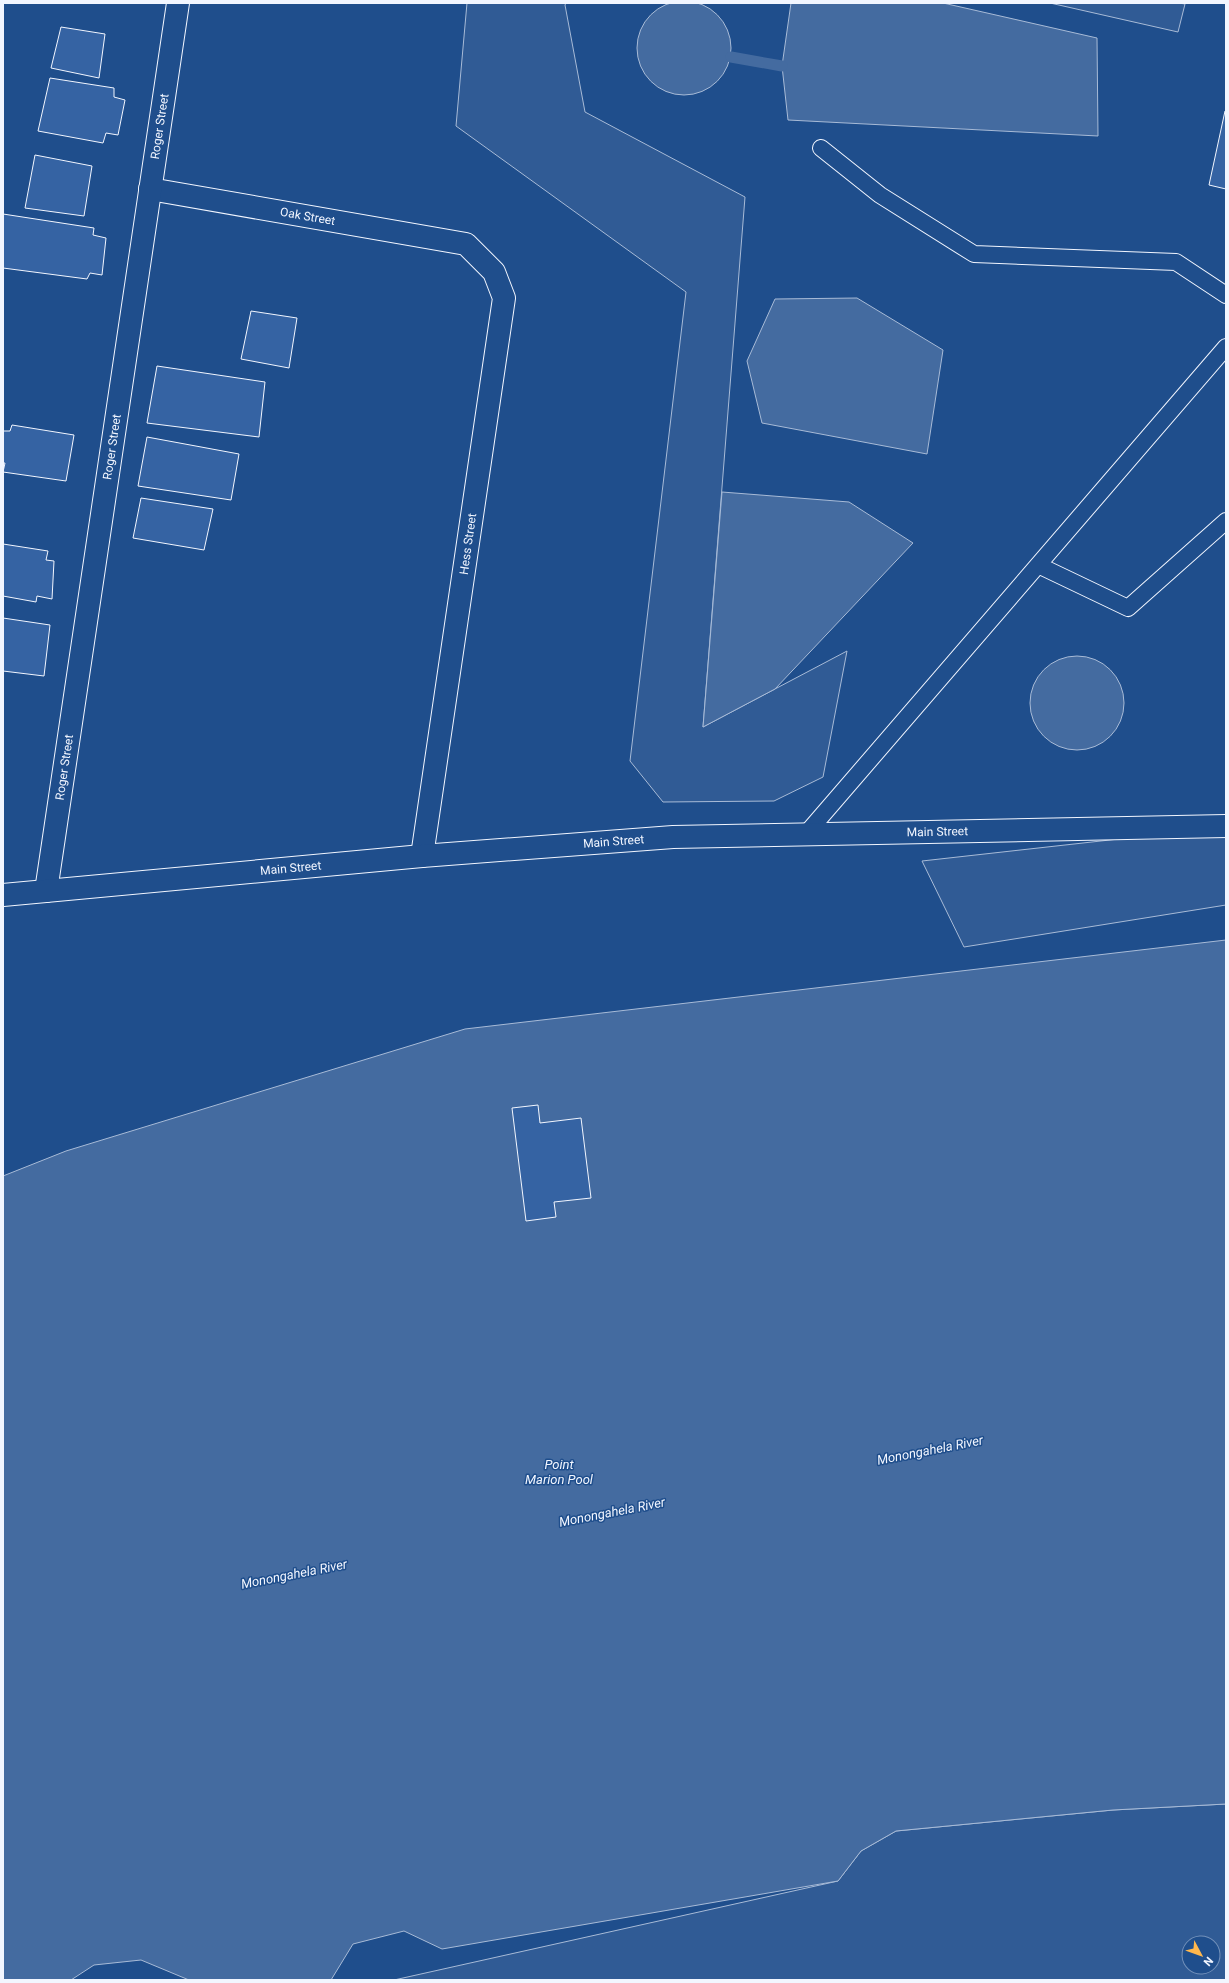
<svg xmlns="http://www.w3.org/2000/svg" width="1229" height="1983" font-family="Roboto,sans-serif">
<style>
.built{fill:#305b95;stroke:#a8bbd7;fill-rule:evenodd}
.water{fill:#446ba0;stroke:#a8bbd7}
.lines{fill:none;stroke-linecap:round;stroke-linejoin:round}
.stream{stroke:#446ba0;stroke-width:11}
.building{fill:#3563a3;stroke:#f2f6ff}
.lane-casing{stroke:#f2f6ff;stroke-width:18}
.street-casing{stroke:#f2f6ff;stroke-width:24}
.secondary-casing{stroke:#f2f6ff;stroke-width:24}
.lane{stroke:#1f4e8c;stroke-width:16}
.street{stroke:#1f4e8c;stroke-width:22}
.secondary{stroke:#1f4e8c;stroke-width:22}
.labels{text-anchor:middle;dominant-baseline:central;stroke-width:3;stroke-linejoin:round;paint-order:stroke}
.street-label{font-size:12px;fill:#f2f6ff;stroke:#1f4e8c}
.water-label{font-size:13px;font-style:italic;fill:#f2f6ff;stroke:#1f4e8c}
</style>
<rect width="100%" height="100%" fill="#1f4e8c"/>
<!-- built -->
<path class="built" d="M467,3H566L565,5L585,112L745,197L703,727L847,651L823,777L774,801L663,802L630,761L686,292L456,126Z
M1050,3H1179L1185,4L1178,32Z
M1226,827V905L964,947L922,861Z
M1226,1804V1980H394L838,1881L861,1851L896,1831L1113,1810ZM1189,1943H1213V1967H1189Z"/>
<!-- water -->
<path class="water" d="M637 48a47 47 0 1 1 94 0a47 47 0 1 1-94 0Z
M791,3H943L1097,38L1098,136L788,120L782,66Z
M857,298L943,350L927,454L762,423L747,361L775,299Z
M722,492L849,502L913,543L775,689L703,727Z
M1030 703a47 47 0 1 1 94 0a47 47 0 1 1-94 0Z
M1226,940V1804L1113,1810L896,1831L861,1851L838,1881L442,1949L404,1931L353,1944L331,1980H189L141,1960L94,1965L71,1980H3V1176L66,1151L465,1029Z"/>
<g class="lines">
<!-- stream -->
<path class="stream" d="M731,57L782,66"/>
</g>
<!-- building -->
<path class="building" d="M61,27L105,34L99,78L51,68Z
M50,78L114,88V97L125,100L118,135L106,133L103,143L38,131Z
M1225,111H1226V189L1209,185Z
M35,155L92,166L84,216L25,208Z
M3,214L94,228L93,235L106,238L102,275L90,273L87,279L3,268Z
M251,311L297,318L289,368L241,359Z
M157,366L265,382L259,437L147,423Z
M12,425L74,435L66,481L3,472L5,463H3V431H10Z
M147,437L239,454L231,500L138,486Z
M141,498L213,509L204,550L133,538Z
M3,544L48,551L46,560L54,561L52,599L37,596L36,602L3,596Z
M3,618L50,625L44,676L3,671Z
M538,1105L540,1123L581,1118L591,1198L554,1202L556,1217L526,1221L512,1108Z"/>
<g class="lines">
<!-- lane casing -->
<g class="lane-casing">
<path id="lane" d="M821,148L880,195L974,254L1176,262L1226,295
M1038,565L1128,608L1226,521
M806,834L1226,347"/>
</g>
<!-- street casing -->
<g class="street-casing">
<g id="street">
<path id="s1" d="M150,189L466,244L494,272L504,298L422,856"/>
<path id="s2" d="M46,891L178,3"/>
</g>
</g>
<!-- secondary casing -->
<g class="secondary-casing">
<g id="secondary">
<path id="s3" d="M3,895L422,856L673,837L1226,826"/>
</g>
</g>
<!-- lane -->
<use href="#lane" class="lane"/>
<!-- street -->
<use href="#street" class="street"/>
<!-- secondary -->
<use href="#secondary" class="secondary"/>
</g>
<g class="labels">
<!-- street labels -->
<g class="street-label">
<text stroke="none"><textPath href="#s2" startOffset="773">Roger Street</textPath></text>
<text stroke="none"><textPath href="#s1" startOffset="160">Oak Street</textPath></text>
<text stroke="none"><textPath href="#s2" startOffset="449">Roger Street</textPath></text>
<text transform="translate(468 544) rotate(-82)">Hess Street</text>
<text stroke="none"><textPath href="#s2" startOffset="125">Roger Street</textPath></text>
<text stroke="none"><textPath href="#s3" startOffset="937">Main Street</textPath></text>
<text stroke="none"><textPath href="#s3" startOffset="613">Main Street</textPath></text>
<text stroke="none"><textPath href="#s3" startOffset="289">Main Street</textPath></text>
</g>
<!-- water labels -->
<g class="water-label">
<text transform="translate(930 1450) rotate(-11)">Monongahela River</text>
<text x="559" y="1464">Point<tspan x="559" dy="15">Marion Pool</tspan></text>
<text transform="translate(612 1512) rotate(-11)">Monongahela River</text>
<text transform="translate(294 1574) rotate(-11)">Monongahela River</text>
</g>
</g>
<!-- border -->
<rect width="1229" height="1983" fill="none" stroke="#f2f6ff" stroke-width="8"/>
<!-- north arrow -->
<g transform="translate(1201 1955) rotate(131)"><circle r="19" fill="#1f4e8c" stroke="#7391ba"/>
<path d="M0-3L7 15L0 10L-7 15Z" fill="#ffb74d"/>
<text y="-6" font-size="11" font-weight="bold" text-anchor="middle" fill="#f2f6ff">N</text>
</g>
</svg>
